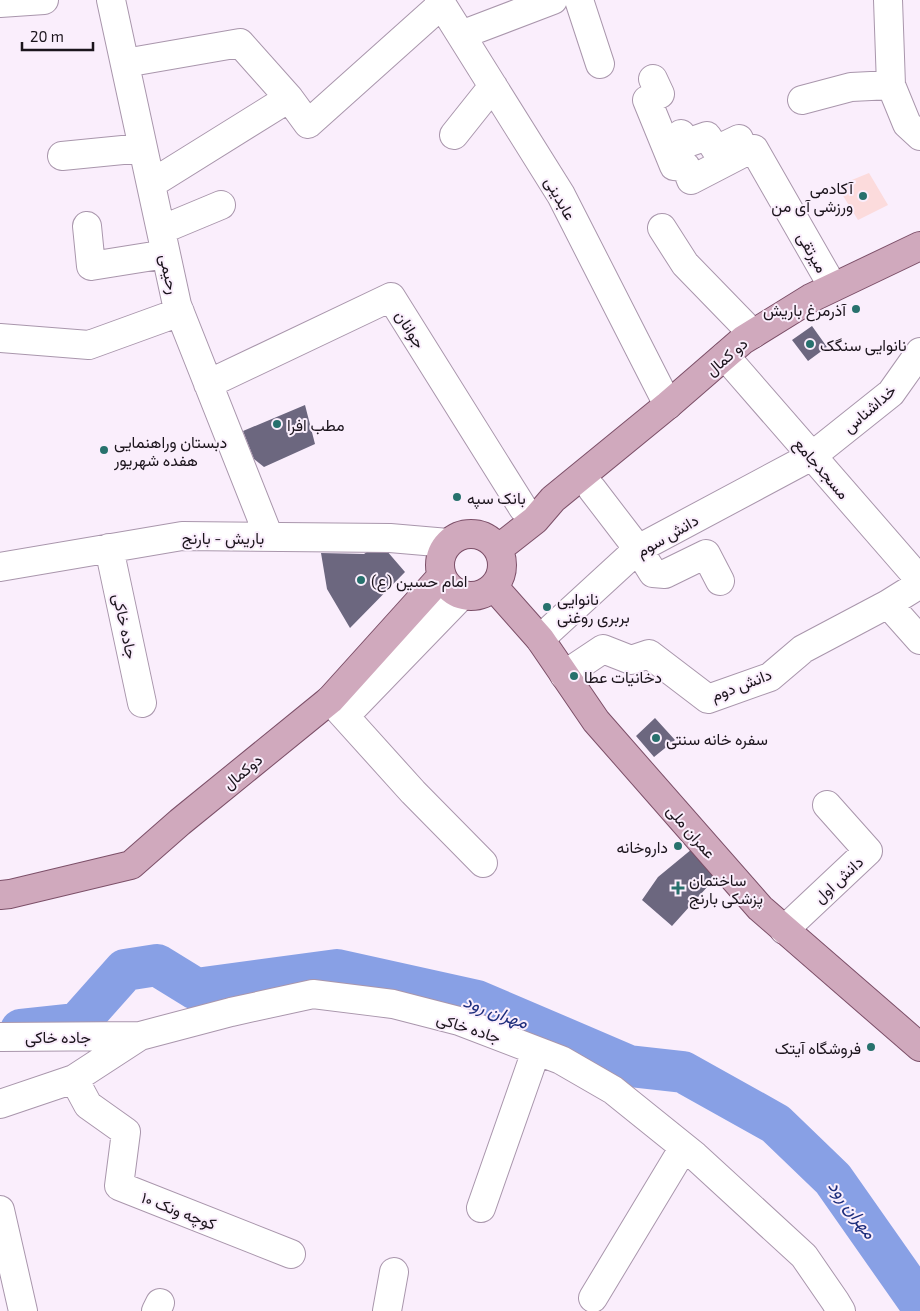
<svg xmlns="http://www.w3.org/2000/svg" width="920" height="1311" font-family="'Exo 2',Vazirmatn,sans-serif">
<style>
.green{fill:#fcdbdc}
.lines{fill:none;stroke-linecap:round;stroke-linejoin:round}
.river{stroke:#88a0e5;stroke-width:42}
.building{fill:#6c677f}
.minor-casing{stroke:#a996ac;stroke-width:30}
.major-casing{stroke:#7c4f68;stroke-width:30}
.minor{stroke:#fff;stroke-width:28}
.major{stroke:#d0a9bd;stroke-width:28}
.poi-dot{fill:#27716d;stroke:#faeefc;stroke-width:2}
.labels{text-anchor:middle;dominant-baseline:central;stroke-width:4;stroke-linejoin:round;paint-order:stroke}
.poi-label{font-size:16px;fill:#1b141c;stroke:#faeefc;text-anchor:start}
.street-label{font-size:16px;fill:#1b141c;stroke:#faeefc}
.water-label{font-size:18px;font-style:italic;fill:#1d2d7c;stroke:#faeefc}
</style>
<rect width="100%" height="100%" fill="#faeefc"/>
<!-- green -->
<path class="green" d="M869,173L888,205L858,220L837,186Z"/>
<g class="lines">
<!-- river -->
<path class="river" d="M21,1030L77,1024L125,970L157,965L196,989L337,970L477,1001L629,1066L683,1072L776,1124L833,1179L920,1303"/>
</g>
<!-- building -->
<path class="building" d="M812,326L827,347L808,361L792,340Z
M305,405L315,444L264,467L254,459L243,431Z
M380,543L405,572L350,628L327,589L321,553L364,554Z
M655,718L675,740L654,757L636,736Z
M692,849L718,875L672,926L642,900L658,877Z"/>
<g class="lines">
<!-- minor casing -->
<g class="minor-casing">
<path id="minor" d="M111,0L177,305L269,537
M439,0L561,195L668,405
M579,0L600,64
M888,0L891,85L907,124L920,136
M0,3L44,0
M461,35L553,0
M125,63L240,43L289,98
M653,79L660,94L647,100L674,166L686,167L691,180L745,152
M802,100L851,87L891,85
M681,134L684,144L707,136L716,150L739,139L745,152L754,149L833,287
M454,135L493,86
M62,156L143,148
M151,184L289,98L308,124L442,4
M87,226L91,266L166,254
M662,228L685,264L753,334
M161,230L221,205
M0,338L89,345L180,312
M725,356L920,580
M208,384L391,297L523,508
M592,489L638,549L653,573L665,574L706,554L720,581
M109,548L142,703
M0,567L182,536L390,538L448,543
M888,604L920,640
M540,639L638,549L812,456L891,393L920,352
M564,675L603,649L631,660L649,654L708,699L770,677L803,649L888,604L920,584
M330,700L413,792L483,863
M345,716L462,595
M784,930L868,851L827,805
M0,1037L140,1036L231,1012L313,994L393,1004L459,1021L561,1060L613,1090L695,1156L804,1256L835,1301L841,1311
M74,1079L88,1105L126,1132L119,1186L291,1254
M0,1104L74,1079L140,1036
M481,1208L536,1051
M0,1210L23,1311
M593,1298L684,1147
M156,1311L160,1303
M387,1311L394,1272"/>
</g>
<!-- major casing -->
<g class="major-casing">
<path id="major" d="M440 565a31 31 0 1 1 62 0a31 31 0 1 1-62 0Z
M498,549L535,520L553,499L668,405L743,340L811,298L920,246
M494,587L540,639L596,721L760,908L920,1047
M0,895L10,894L131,865L180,822L330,700L441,577"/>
</g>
<!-- minor -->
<use href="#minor" class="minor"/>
<!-- major -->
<use href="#major" class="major"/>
</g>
<!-- markers -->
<g class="poi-dot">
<circle cx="863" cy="196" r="5"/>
<circle cx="856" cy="309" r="5"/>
<circle cx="810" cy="344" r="5"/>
<circle cx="277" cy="424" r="5"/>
<circle cx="104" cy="450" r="5"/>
<circle cx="457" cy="497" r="5"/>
<circle cx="361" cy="580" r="5"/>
<circle cx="547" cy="607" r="5"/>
<circle cx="574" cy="676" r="5"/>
<circle cx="656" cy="738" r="5"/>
<circle cx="678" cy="846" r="5"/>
<path d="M675.5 880.5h5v5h5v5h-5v5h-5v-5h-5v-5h5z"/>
<circle cx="871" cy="1047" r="5"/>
</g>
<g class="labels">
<!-- poi labels -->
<g class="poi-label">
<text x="853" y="187" text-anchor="end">آکادمی<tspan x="853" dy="18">ورزشی آی من</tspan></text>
<text x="846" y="309" text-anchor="end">آذرمرغ باریش</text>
<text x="820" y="344">نانوایی سنگک</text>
<text x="287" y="424">مطب افرا</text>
<text x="114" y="441">دبستان وراهنمایی<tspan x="114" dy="18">هفده شهریور</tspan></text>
<text x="467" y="497">بانک سپه</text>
<text x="371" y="580">امام حسین (ع)</text>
<text x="557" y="598">نانوایی<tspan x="557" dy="18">بربری روغنی</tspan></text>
<text x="584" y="676">دخانیات عطا</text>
<text x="666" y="738">سفره خانه سنتی</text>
<text x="668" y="846" text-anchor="end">داروخانه</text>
<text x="689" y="879">ساختمان<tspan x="689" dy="18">پزشکی بارنج</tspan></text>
<text x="861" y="1047" text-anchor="end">فروشگاه آیتک</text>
</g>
<!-- street labels -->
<g class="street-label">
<text transform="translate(561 198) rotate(61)">عابدینی</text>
<text transform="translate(813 252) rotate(60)">میرتقی</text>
<text transform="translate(170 274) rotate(78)">رحیمی</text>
<text transform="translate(411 329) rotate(58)">جوانان</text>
<text transform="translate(726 356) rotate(-40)">دو کمال</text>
<text transform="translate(869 408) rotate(-41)">خداشناس</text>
<text transform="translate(822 468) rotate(49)">مسجدجامع</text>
<text transform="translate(667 535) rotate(-30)">دانش سوم</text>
<text x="223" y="537">باریش - بارنج</text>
<text transform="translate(126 626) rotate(78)">جاده خاکی</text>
<text transform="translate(741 684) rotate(-21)">دانش دوم</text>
<text transform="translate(242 771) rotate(-39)">دوکمال</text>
<text transform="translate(692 831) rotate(49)">عمران ملی</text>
<text transform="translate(838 879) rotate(-43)">دانش اول</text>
<text transform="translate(469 1027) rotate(18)">جاده خاکی</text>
<text x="58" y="1036">جاده خاکی</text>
<text transform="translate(179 1210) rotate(21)">کوچه ونک ۱۰</text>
</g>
<!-- water labels -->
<g class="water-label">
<text transform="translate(496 1011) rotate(20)">مهران رود</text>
<text transform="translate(853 1209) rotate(54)">مهران رود</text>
</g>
</g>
<!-- scale -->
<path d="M22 42v8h71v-8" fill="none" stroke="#1b141c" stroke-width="2.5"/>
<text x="30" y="42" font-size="15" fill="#1b141c" stroke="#faeefc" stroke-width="4" paint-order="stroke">20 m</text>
</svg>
